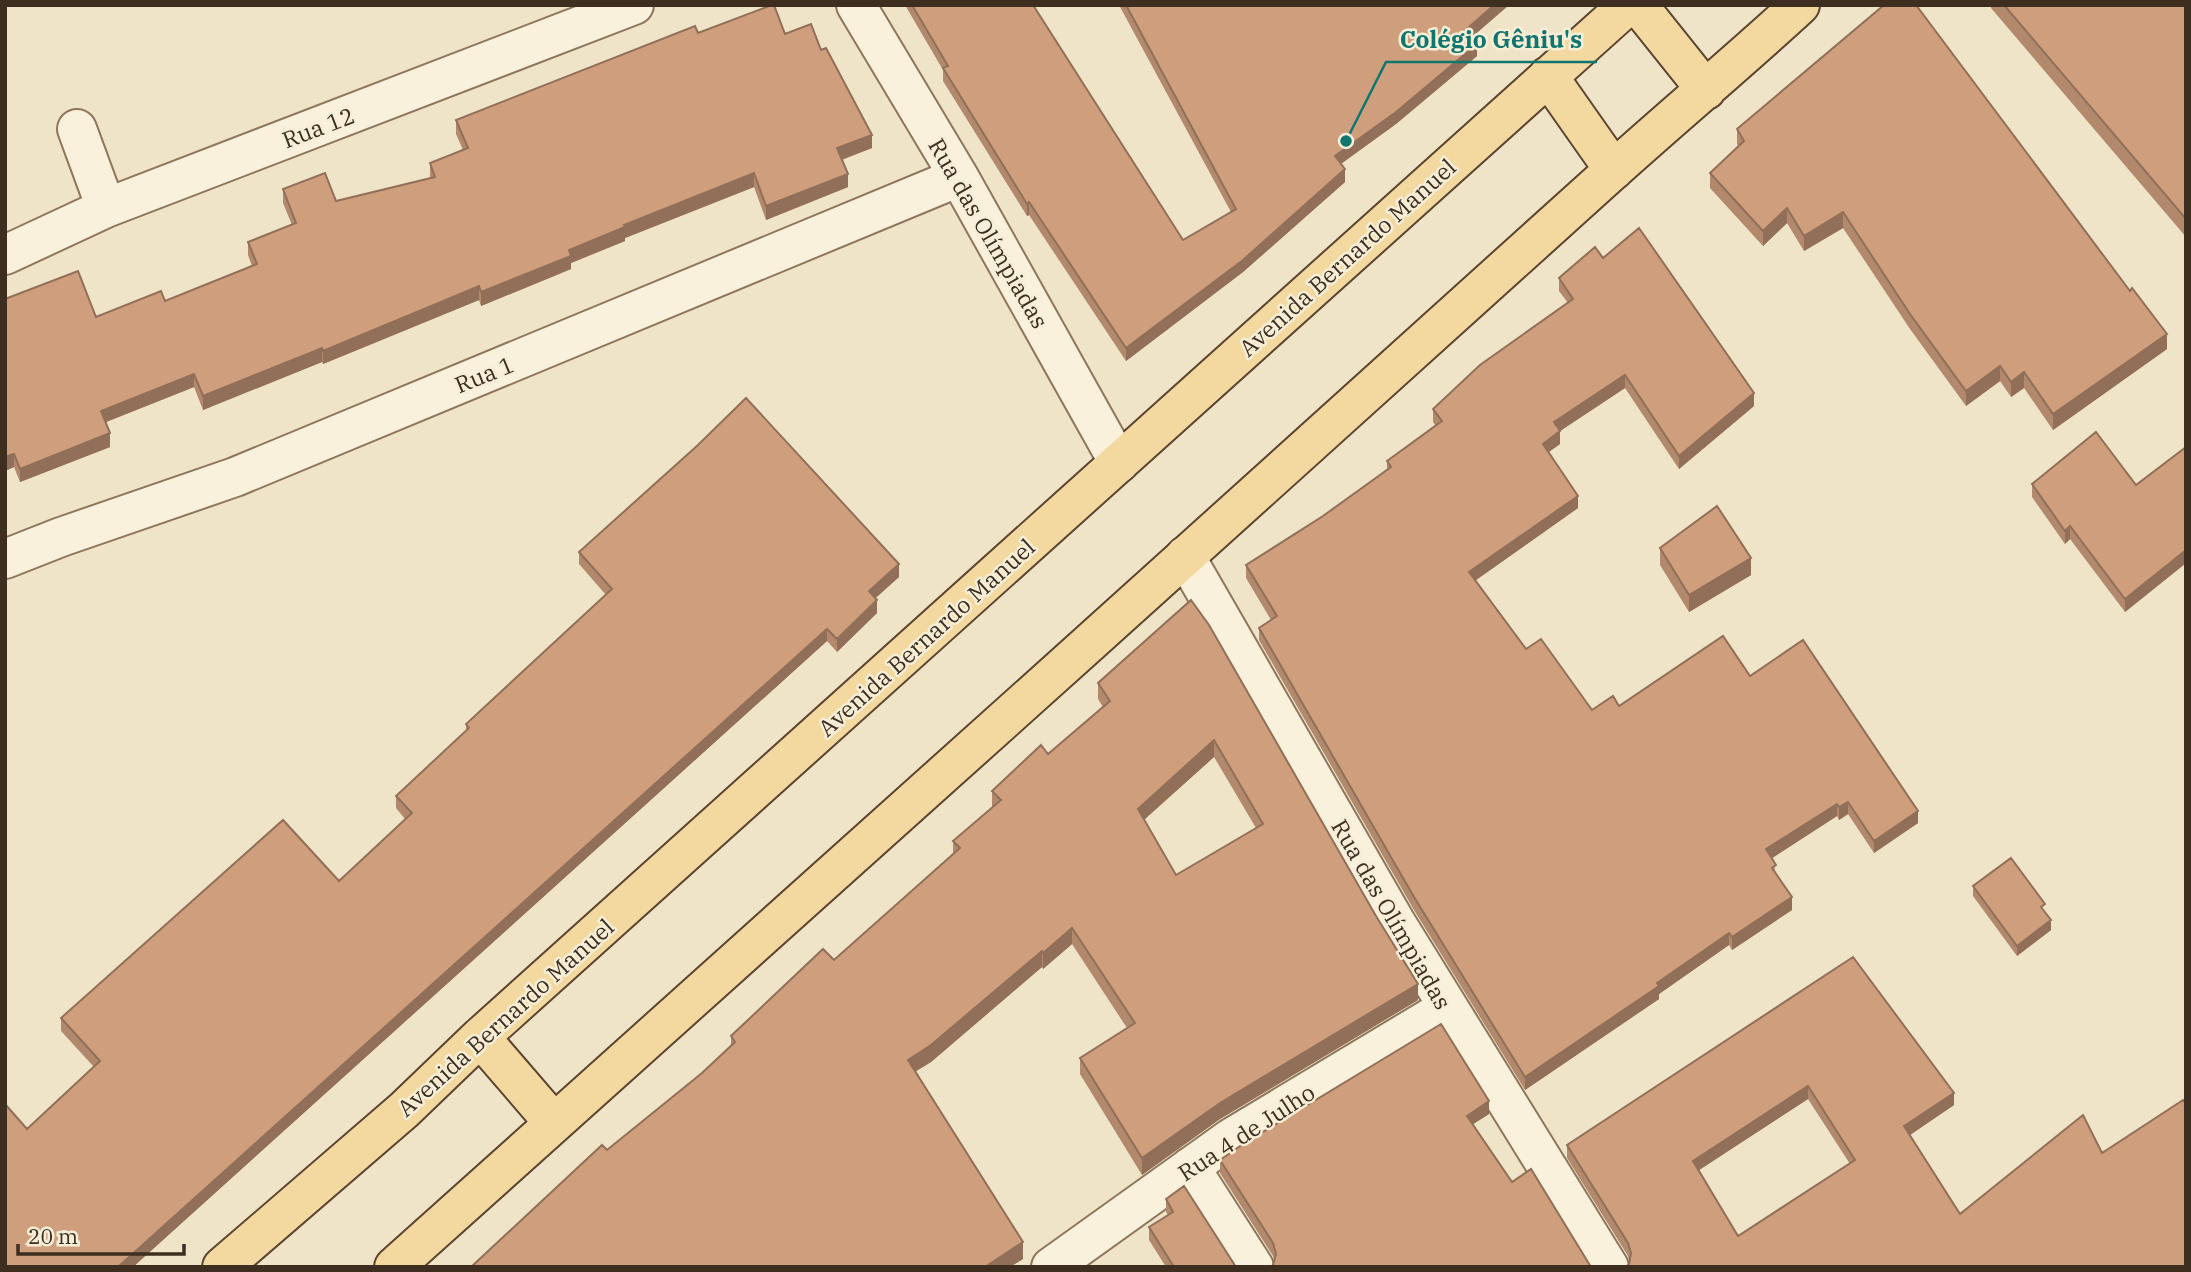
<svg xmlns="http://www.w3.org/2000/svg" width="2191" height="1272" font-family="'IBM Plex Serif',serif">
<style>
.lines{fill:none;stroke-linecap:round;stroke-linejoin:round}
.street-casing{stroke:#8d765c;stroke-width:42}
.primary-casing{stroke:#5b4430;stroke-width:42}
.street{stroke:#faf1dc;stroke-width:38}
.primary{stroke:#f3d9a0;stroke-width:38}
.wall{fill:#b2896c;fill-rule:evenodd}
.shaded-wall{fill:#916f58}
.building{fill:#cf9f7d;stroke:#916f58;stroke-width:2;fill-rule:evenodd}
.labels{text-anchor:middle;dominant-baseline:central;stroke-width:5;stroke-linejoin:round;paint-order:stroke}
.street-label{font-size:23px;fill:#3d2e20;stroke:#f7eed8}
.leader{fill:none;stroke:#0f766e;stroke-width:2.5}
.callout-dot{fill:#0f766e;stroke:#f7eed8;stroke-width:2.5}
.callout-label{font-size:24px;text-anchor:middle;font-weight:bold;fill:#0f766e;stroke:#f7eed8;stroke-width:5;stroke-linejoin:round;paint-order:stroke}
</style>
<rect width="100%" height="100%" fill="#f0e4c8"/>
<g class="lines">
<!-- street casing -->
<g class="street-casing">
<path id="street" d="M856,5L959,177L1119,463
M77,129L106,208
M5,255L106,208L634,5
M1185,556L1395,921L1609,1267
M5,559L61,537L235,477L959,177
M1190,1167L1254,1267
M1051,1267L1231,1138L1447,1008"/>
</g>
<!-- primary casing -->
<g class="primary-casing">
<path id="primary" d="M1638,5L1706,90
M1548,76L1614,170
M480,1037L554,1123
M222,1267L404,1110L480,1037L1628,5
M394,1267C799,903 1205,541 1608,175C1671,118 1737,63 1800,5"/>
</g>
<!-- street -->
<use href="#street" class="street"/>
<!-- primary -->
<use href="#primary" class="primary"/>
</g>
<!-- wall -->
<path class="wall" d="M905,5H1033L1183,240L1231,212L1119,5H1509L1470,39L1477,56L1396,124L1341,164L1345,182L1243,272L1126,361L1029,215L1027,216L943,81V70Z
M1991,5H2186V237L1991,8Z
M698,33L785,34L821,50L872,148L842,160L848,187L766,220L754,187L625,238V241L571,263V269L481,306L479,300L323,364L322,362L203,410L194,387L106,422L110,447L20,482L14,467L5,471V299L96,317L165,301L252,266L248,255V242L292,225L283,203V189L336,201L430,178V163L463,150L456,134V120Z
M1737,129L2167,349L2053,430L2024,388L2011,397L2000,381L1966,406L1910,329L1843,228L1804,251L1787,223L1763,246L1710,188V173L1738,146L1737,144Z
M1603,258L1754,406L1679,469L1625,388L1560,431V444L1549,452L1578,508L1476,580L1526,649L1592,710L1619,706L1750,676L1918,823L1874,853L1848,814L1839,820L1837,816L1772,858L1776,874L1792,910L1732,950L1729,945L1659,994V999L1525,1090L1414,910L1259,640V628L1271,620L1246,578V565L1323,516L1387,470V461L1435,425L1433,422V409L1568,303L1559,291V278Z
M2186,447V563L2125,612L2070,539L2065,544L2032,497V484L2136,485Z
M1660,548L1751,575L1689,612L1660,565Z
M579,552L899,577L875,598L877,613L837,652L827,641L133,1267H5L27,1129L94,1067L61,1031V1018L339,881L405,819L396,808V796L466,730V724L606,595L579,564Z
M1191,600L1418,1000L1220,1119L1142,1175L1080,1074V1058L1127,1028L1072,944L1043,969L1042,967L931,1062L916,1071L1023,1259L1010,1267H471L607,1150L702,1073L731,1046V1036L834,960L953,854V841L992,807V791L1048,754L1103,707L1098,699V683ZM1214,757L1256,828L1176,875L1144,820Z
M1973,886L2045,913L2051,930L2017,956L1973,896Z
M1853,957L1954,1105L1910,1135L1960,1214L2102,1153L2186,1267L1629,1264V1261L1628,1256L1567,1158V1145ZM1808,1099L1850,1164L1738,1236L1699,1170Z
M1489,1114L1473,1124L1512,1182L1591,1267L1273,1265L1274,1261L1273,1256L1220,1173V1160Z
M1166,1199L1236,1267H1166L1149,1240V1227L1168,1215L1166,1212Z"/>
<!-- shaded-wall -->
<path class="shaded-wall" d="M1494,5H1509L1461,46V34Z
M1477,44V56L1396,124L1335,168V156Z
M872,135V148L837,161V148Z
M1345,169V182L1243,272L1126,361V348Z
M754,173V187L625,238V241L571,263V269L481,306V292L624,225Z
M848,174V187L766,220V206Z
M1029,202V215L1027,216V204Z
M1787,208V223L1763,246V231Z
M1843,212V228L1804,251V236Z
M479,286V300L323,364V351Z
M2167,334V349L2053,430V414Z
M322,348V362L203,410V396Z
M2000,366V381L1966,406V391Z
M2024,372V388L2011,397V382Z
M194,374V387L101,424V411Z
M1625,375V388L1554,435V422Z
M1754,393V406L1679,469V456Z
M1560,431V444L1543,456V444Z
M110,433V447L20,482V469Z
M14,454V467L5,471V457Z
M1578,496V508L1469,585V572Z
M2070,526V539L2065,544V531Z
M2186,550V563L2125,612V599Z
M1751,558V575L1689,612V595Z
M899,564V577L869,604V591Z
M877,600V613L837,652V639Z
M827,629V641L133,1267H118Z
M1214,740V757L1138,825V809Z
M1848,802V814L1839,820V807Z
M1837,804V816L1766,862V849Z
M1918,811V823L1874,853V841Z
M1792,897V910L1732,950V937Z
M2051,920V930L2017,956V946Z
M1072,928V944L1043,969V953Z
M1729,933V945L1659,994V999L1525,1090V1077Z
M1042,951V967L931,1062L908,1076V1060Z
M1418,984V1000L1220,1119L1142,1175V1158L1220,1103Z
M1808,1086V1099L1693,1174V1161Z
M1954,1093V1105L1904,1139V1126Z
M1489,1101V1114L1467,1128V1116Z
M1023,1242V1259L1010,1267H985Z"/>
<!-- building -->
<path class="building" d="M772,5H774L785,34L811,24L821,50L826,48L872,135L837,148L848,174L766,206L754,173L624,225L625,227L569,250L571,256L481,292L479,286L323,351L322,348L203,396L194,374L101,411L110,433L20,469L14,454L5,457V299L78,271L96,317L161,291L165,301L257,264L248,242L296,223L283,189L325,173L336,201L435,177L430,163L468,148L456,120L695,26L698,33Z
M912,5H1033L1183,240L1236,209L1126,5H1494L1461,34L1477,44L1396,112L1335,156L1345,169L1243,260L1126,348L1029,202L1027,204L943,68L948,66Z
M1884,5H1916L2130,291L2132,288L2167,334L2053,414L2024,372L2011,382L2000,366L1966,391L1910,314L1843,212L1804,236L1787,208L1763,231L1710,173L1744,141L1737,129Z
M2004,5H2186V219Z
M1639,228L1754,393L1679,456L1625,375L1554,422L1560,431L1543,444L1578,496L1469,572L1526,649L1541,639L1592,710L1613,696L1619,706L1723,636L1750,676L1803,640L1918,811L1874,841L1848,802L1839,807L1837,804L1766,849L1776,865L1772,868L1792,897L1732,937L1729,933L1657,983L1659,986L1525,1077L1414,897L1259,628L1277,616L1246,565L1323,516L1391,467L1387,461L1442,421L1433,409L1480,365L1573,299L1559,278L1595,247L1603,258Z
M746,398L899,564L869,591L877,600L837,639L827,629L118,1267H5V1104L27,1129L100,1061L61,1018L283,820L339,881L412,813L396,796L469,728L466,724L612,589L579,552L698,445Z
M2096,432L2136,485L2186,447V550L2125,599L2070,526L2065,531L2032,484Z
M1717,506L1751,558L1689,595L1660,548Z
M1191,600L1209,625L1376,916L1418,984L1220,1103L1142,1158L1080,1058L1135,1023L1072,928L1043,953L1042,951L931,1045L908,1060L1023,1242L985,1267H471L602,1145L607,1150L702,1073L735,1042L731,1036L823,949L834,960L960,848L953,841L1001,800L992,791L1041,745L1048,754L1110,701L1098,683ZM1214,740L1263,824L1176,875L1138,809Z
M2011,858L2045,904L2041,907L2051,920L2017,946L1973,886Z
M1853,957L1954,1093L1904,1126L1960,1214L2083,1115L2102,1153L2183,1100L2186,1104V1267H1626L1629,1264L1631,1253L1628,1243L1567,1145ZM1808,1086L1855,1160L1738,1236L1693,1161Z
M1441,1024L1489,1101L1467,1116L1512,1182L1531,1169L1591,1267H1271L1273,1265L1276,1254L1273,1243L1220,1160L1243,1144Z
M1184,1186L1236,1267H1174L1149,1227L1173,1212L1166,1199Z"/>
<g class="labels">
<!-- street labels -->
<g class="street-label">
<text transform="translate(318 127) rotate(-21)">Rua 12</text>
<text transform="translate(989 233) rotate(60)">Rua das Olímpiadas</text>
<text transform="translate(1347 257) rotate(-42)">Avenida Bernardo Manuel</text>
<text transform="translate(484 374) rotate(-22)">Rua 1</text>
<text transform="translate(926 637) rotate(-42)">Avenida Bernardo Manuel</text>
<text transform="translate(1392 914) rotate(60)">Rua das Olímpiadas</text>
<text transform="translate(505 1017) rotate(-42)">Avenida Bernardo Manuel</text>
<text transform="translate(1246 1132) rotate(-33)">Rua 4 de Julho</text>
</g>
</g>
<!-- callouts -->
<path class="leader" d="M1346 141L1386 62H1597"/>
<circle class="callout-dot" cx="1346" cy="141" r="7"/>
<g class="callout-label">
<text x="1491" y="48">Colégio Gêniu's</text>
</g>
<!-- border -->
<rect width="2191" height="1272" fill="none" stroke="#3d2e20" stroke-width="14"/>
<!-- scale -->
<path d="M18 1244v10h166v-10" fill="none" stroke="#3d2e20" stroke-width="3.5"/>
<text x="28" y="1244" font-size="21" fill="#3d2e20" stroke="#f7eed8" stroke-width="5" paint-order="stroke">20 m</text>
</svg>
